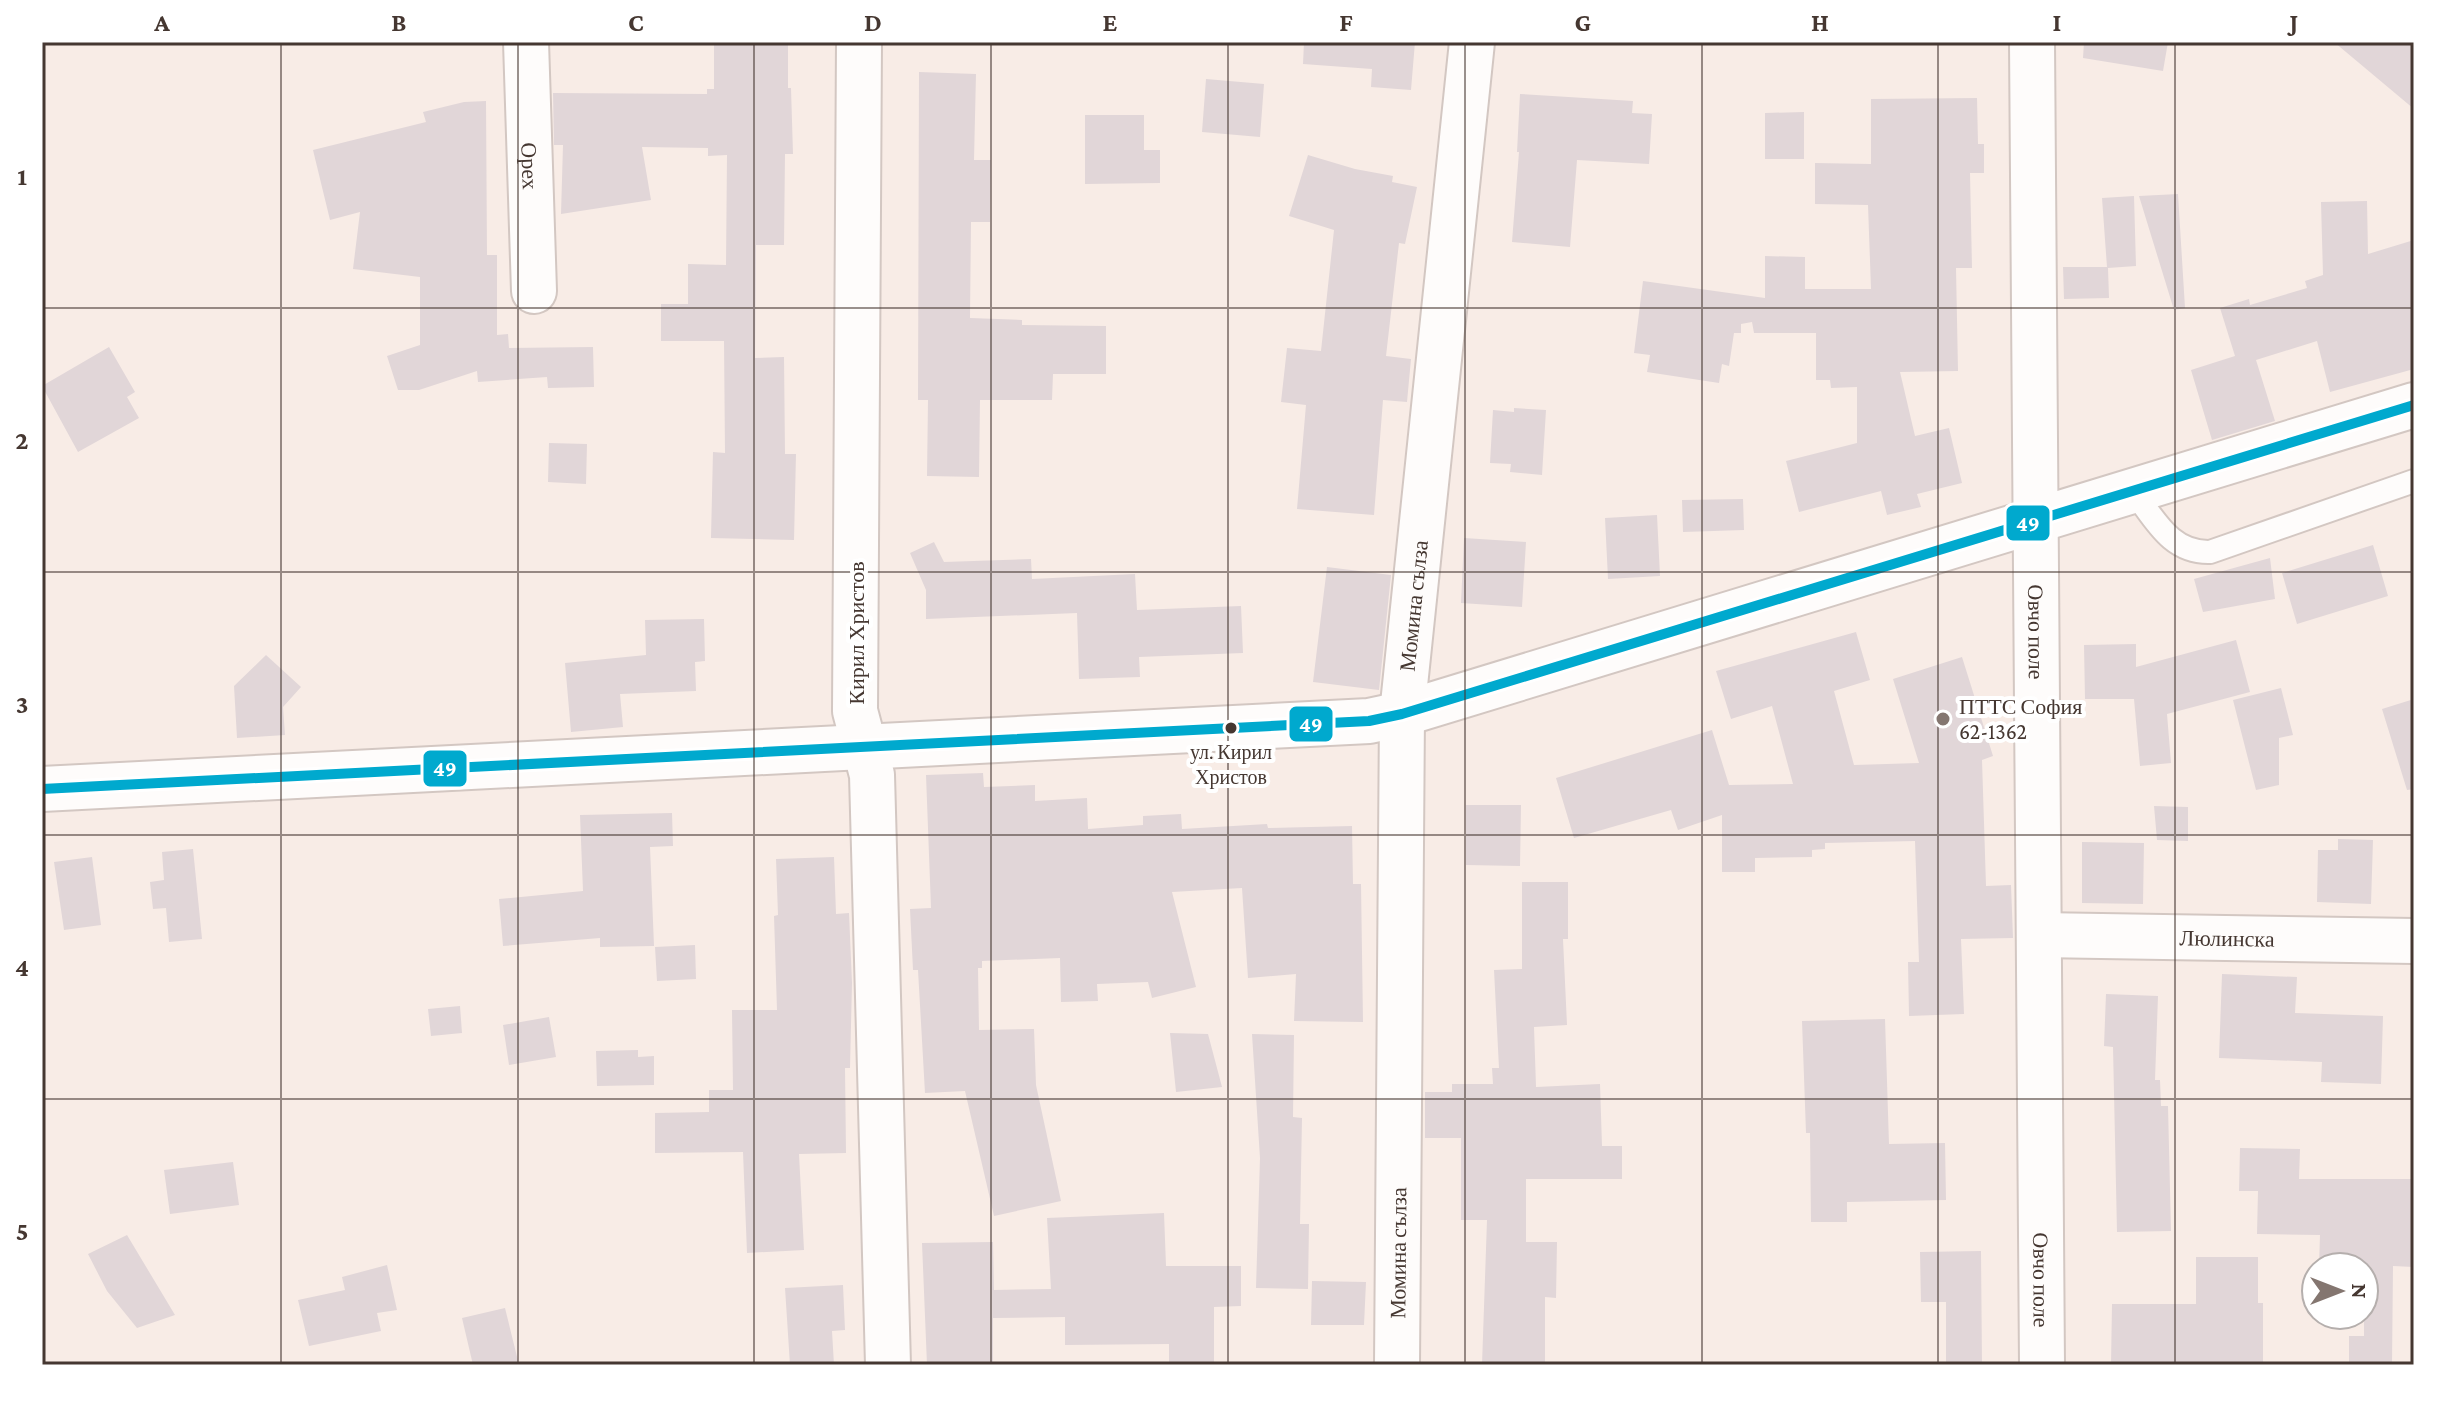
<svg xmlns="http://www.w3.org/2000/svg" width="2456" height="1407" font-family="'Crimson Pro',serif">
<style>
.building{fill:#e1d6d8}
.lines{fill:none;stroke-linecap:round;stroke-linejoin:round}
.service-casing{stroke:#d3c7c2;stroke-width:26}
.minor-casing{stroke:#d3c7c2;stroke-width:48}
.service{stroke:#fefcfb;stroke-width:22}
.minor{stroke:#fefcfb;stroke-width:44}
.bus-1-casing{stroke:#fff;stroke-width:16}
.bus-1{stroke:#00a9ce;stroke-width:10}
.grid{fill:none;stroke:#453731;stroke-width:2;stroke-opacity:0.55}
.poi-dot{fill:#847670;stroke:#fff;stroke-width:3}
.bus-dot{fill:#453731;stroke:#fff;stroke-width:3}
.labels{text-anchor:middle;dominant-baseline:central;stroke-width:8;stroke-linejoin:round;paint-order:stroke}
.bus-label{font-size:20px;fill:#453731;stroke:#fff}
.street-label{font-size:22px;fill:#453731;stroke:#fff}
.poi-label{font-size:22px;fill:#453731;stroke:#fff;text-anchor:start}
.line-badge{stroke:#fff;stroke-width:3}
.badge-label{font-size:22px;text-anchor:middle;font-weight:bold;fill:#fff}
.neatline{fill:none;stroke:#453731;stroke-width:3}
.grid-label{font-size:26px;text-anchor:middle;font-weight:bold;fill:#453731}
</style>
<rect width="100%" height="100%" fill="#f8ece6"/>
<!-- building -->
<path class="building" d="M714,42H788V88H791L793,154H785L784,245H756L755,358L784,357L785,454H796L794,540L711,538L713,452L725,453L724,341H661V304H688V264L726,265L727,155L708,156V148L642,147L651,200L561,214L563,145H554L553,93L707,94V89H714Z
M1304,42H1415L1411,90L1371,87L1372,69L1303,64Z
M2084,42H2168L2163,71L2083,58Z
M2334,42H2414V109Z
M919,72L976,74L974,160H991L990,222H971L970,318L1022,320V325L1106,326V374H1053L1052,400H980L979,477L927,476L928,400H918Z
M1206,79L1264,84L1260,137L1202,132Z
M1520,94L1633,101L1632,113L1652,114L1649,164L1577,160L1570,247L1512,242L1519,152H1517Z
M1977,98L1978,144H1984V173H1970L1972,268H1956L1958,371L1900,372L1915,436L1949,428L1962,483L1917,494L1921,507L1887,515L1881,491L1799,512L1786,461L1857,443V387L1831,388L1830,380H1816V333H1754L1752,322L1741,324V333H1734L1729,366L1722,364L1719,383L1647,372L1650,355L1634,353L1643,281L1765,298V256L1805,257V289H1871L1868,205L1815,204V163L1871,164V99Z
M486,101L487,255H497V335L508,334L509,348L593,347L594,387L548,388L547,377L478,382L477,371L419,390H398L387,356L420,345V277L353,269L360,212L330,220L313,150L426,122L423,112L464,102Z
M1804,112V159H1765V113Z
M1085,115H1144V150H1160V183L1085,184Z
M1308,155L1355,169L1393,176L1392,182L1417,187L1405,244L1399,243L1386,356L1411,359L1407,402L1383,400L1374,515L1297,509L1306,405L1281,402L1287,348L1321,351L1334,230L1289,216Z
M2178,194L2185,308L2174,310L2139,196Z
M2134,196L2136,266L2108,268L2109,298L2064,299L2063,267H2107L2102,198Z
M2367,201L2368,254L2414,240V369L2330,392L2317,341L2256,360L2275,421L2212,440L2191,370L2235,356L2220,308L2249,299L2250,305L2307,288L2305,281L2323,275L2321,202Z
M109,347L135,392L127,397L139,418L78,452L42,386Z
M1514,408L1546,410L1542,475L1510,472L1511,464L1490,463L1493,410L1514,412Z
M549,443L587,444L586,484L548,482Z
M1743,499L1744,530L1683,532L1682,500Z
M1657,515L1660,576L1608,579L1605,518Z
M1464,538L1526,542L1522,607L1461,603Z
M934,542L944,562L1031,559L1032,579L1135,574L1137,610L1241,606L1243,653L1139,657L1140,677L1079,679L1077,613L926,619V590L910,553Z
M2373,545L2388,596L2297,624L2282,573Z
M2270,558L2275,599L2203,612L2194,579Z
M1327,567L1391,575L1379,690L1313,682Z
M704,619L705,661L695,662L696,691L620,694L623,727L571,732L565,663L646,655L645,620Z
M1856,632L1870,680L1834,691L1854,765L1919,763L1893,679L1962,657L1993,756L1982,760L1986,886L2011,885L2013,938L1961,939L1964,1014L1909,1016L1908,962H1919L1915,841L1825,843V849L1812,850V857L1755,858V872H1722V815L1678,830L1671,810L1574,838L1556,778L1712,730L1729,785L1793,784L1772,706L1731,719L1716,671Z
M2236,640L2250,692L2167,714L2171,763L2140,766L2134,699H2085L2084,645L2136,644V667Z
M266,655L301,687L283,707L285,735L237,738L234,686Z
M2281,688L2293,735L2279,738V785L2256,790L2233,700Z
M2414,699V789L2407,790L2382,709Z
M983,773L984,787L1035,785V801L1087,798L1088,829L1143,825V816L1181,814L1182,829L1267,824L1268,828L1352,826L1353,884H1361L1363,1022L1294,1021L1296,974L1248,978L1242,888L1172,892L1196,987L1152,998L1148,982L1097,984L1098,1001L1061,1002L1060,958L982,961V968H978L979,1030L1034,1029L1036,1085L1061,1201L994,1216L965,1091L925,1093L918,970H913L910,909L931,908L926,775Z
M1466,805H1521L1520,866L1466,865Z
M2154,806L2188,807V841L2157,840Z
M672,813L673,846L650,847L654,946L600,947V938L503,946L499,899L583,891L580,815Z
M2338,839L2373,840L2371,904L2317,902L2318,850H2338Z
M2082,842L2144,843L2143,904L2082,903Z
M193,849L202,939L169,942L166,908L153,909L150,882L164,880L162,852Z
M92,857L101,925L64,930L54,862Z
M834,857L836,914L849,913L852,983L850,1068H845L846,1153L799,1154L804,1250L747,1253L743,1152L655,1153V1113L709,1112V1090H733L732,1010H777L774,916L778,915L776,859Z
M1522,882H1568V939H1563L1567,1025L1534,1027L1536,1087L1600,1084L1602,1146H1622V1179H1526V1242H1557L1556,1298L1545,1297V1365H1482L1487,1220H1461V1138H1425V1092H1452V1084H1493L1492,1068H1499L1494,970L1522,969Z
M695,945L696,979L657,981L655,947Z
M2222,974L2297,977L2295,1013L2383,1016L2381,1084L2321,1082L2322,1062L2219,1058Z
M2106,994L2158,996L2155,1080H2160L2161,1106H2168L2171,1231L2117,1232L2113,1047L2104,1046Z
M460,1006L462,1033L431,1036L428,1009Z
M549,1017L556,1057L509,1065L503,1025Z
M1885,1019L1889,1144L1945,1143L1946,1200L1847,1202V1222H1811L1810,1133H1806L1802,1021Z
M1170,1033L1208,1034L1222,1087L1176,1092Z
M1252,1034L1294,1035L1293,1117L1302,1118L1300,1224H1309L1308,1289L1256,1288L1260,1158Z
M638,1050V1057L654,1056V1085L597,1086L596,1051Z
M2240,1148L2300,1149L2299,1179H2414V1267L2393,1266L2392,1365H2349V1336H2364V1267H2319L2320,1235L2257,1234L2258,1191H2239Z
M233,1162L239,1205L170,1214L164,1170Z
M1164,1213L1166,1266H1241V1306L1214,1307V1365H1169V1344L1065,1345V1317L993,1318V1365H927L922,1243L993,1242L994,1290L1051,1289L1047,1218Z
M127,1235L175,1315L137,1328L107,1291L88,1254Z
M1981,1251L1982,1365H1946V1302H1921L1920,1252Z
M2196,1257H2258V1303H2263V1365H2111L2112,1304H2196Z
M387,1265L397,1310L377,1313L381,1331L309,1346L298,1300L345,1290L342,1277Z
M1312,1281L1366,1282L1364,1325H1311Z
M843,1285L845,1330L832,1331L834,1365H790L785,1288Z
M505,1308L519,1365H473L462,1318Z"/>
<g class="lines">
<!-- service casing -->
<g class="service-casing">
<path id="service" d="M2133,491C2155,519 2170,553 2210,552L2414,481"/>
</g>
<!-- minor casing -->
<g class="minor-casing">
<g id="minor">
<path id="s1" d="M526,42L534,291"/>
<path d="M859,42L855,711L872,775L888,1365"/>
<path id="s2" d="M2032,42L2042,1365"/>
<path d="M42,789L1369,721L1402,714L2414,405"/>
<path id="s3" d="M2039,935L2414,941"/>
<path id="s4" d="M1397,1365L1402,714L1472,42"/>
</g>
</g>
<!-- service -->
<use href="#service" class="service"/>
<!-- minor -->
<use href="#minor" class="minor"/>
<!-- bus-1 casing -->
<g class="bus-1-casing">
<path id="bus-1" d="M42,789L1369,721L1402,714L2414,405"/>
</g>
<!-- bus-1 -->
<use href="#bus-1" class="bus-1"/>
</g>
<!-- grid -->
<path class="grid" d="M281,42V1365M518,42V1365M754,42V1365M991,42V1365M1228,42V1365M1465,42V1365M1702,42V1365M1938,42V1365M2175,42V1365M42,308H2414M42,572H2414M42,835H2414M42,1099H2414"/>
<!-- markers -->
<circle class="poi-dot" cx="1943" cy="719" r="8"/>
<circle class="bus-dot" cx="1231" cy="728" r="7"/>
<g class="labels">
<!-- bus labels -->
<g class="bus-label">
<text x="1231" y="752">ул. Кирил<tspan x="1231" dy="25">Христов</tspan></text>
</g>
<!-- street labels -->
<g class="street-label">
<text stroke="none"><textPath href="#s1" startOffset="124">Орех</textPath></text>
<text stroke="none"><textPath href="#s4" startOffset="760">Момина сълза</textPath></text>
<text stroke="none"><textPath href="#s2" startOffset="590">Овчо поле</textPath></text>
<text transform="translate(856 633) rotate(-90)">Кирил Христов</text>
<text stroke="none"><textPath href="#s3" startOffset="188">Люлинска</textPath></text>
<text stroke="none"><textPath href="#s4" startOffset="112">Момина сълза</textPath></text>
<text stroke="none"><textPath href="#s2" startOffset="1238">Овчо поле</textPath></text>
</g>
<!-- poi labels -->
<g class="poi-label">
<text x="1959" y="706">ПТТС София<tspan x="1959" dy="25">62-1362</tspan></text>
</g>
</g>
<g class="line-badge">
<rect x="2005" y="504" width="46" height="38" rx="8" fill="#00a9ce"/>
<rect x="1288" y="705" width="46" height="38" rx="8" fill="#00a9ce"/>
<rect x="422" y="749" width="46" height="39" rx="8" fill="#00a9ce"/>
</g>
<g class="badge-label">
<text x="2028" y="531">49</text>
<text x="1311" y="732">49</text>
<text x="445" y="776">49</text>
</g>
<!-- border -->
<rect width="2456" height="1407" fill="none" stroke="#ffffff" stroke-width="88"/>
<!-- north arrow -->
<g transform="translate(2340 1291) rotate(90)"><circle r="38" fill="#ffffff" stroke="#b5afad" stroke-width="2"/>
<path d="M0-6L14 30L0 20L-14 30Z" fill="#847670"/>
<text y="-12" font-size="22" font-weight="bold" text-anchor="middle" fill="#453731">N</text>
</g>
<rect x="44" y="44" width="2368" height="1319" class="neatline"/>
<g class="grid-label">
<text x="162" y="31">A</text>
<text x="399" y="31">B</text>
<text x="636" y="31">C</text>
<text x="873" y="31">D</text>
<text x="1110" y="31">E</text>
<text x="1346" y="31">F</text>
<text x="1583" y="31">G</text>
<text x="1820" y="31">H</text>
<text x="2057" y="31">I</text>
<text x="2294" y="31">J</text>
<text x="22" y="185">1</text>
<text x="22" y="449">2</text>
<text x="22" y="713">3</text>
<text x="22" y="976">4</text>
<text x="22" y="1240">5</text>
</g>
</svg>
